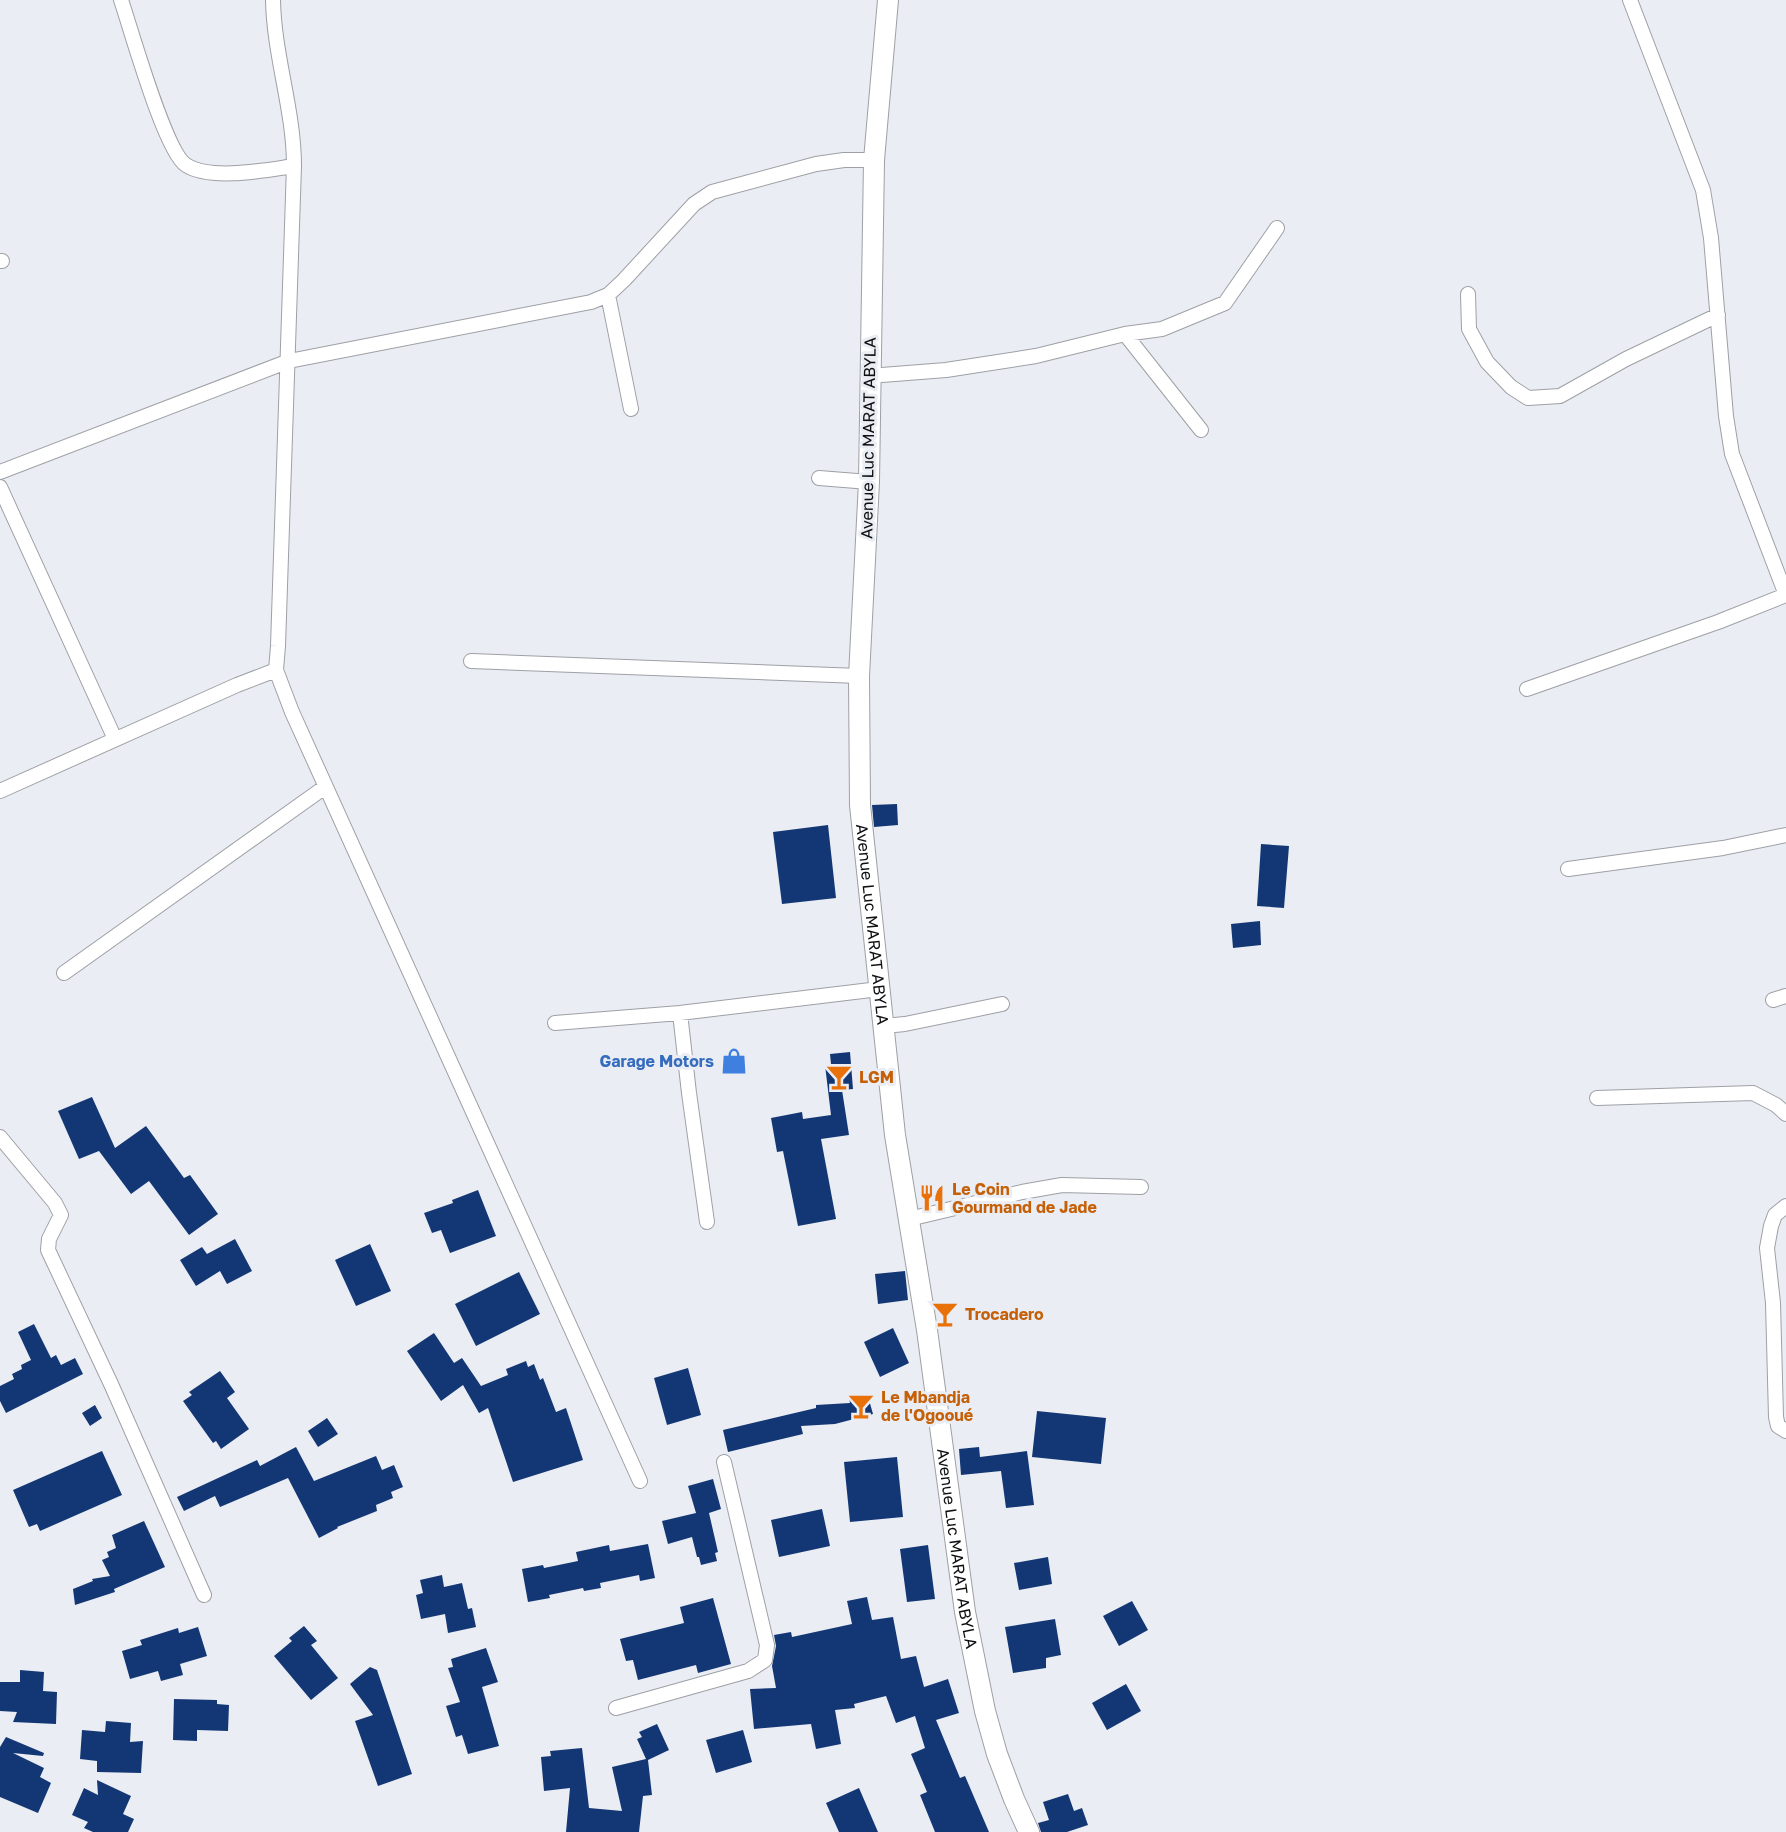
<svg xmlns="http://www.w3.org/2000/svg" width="1786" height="1832" font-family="'Golos Text',sans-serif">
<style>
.building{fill:#133775}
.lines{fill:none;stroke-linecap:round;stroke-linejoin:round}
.street-casing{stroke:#9da0a5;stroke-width:16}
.secondary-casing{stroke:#9da0a5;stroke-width:22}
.street{stroke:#fff;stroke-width:14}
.secondary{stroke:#fff;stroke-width:20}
.labels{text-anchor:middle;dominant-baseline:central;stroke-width:6;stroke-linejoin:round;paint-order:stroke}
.street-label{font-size:16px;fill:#0e0f11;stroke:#eaedf3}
.shop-label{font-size:16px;font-weight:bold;fill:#366cbe;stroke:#eaedf3;text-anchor:end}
.food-label{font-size:16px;font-weight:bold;fill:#c56008;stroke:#eaedf3;text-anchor:start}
</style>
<rect width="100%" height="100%" fill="#eaedf3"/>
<!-- building -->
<path class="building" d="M897,804L898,825L874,827L872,805Z
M828,825L836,898L782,904L773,832Z
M1261,844L1289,846L1284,908L1257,906Z
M1260,921L1261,945L1233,948L1231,924Z
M850,1052L853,1089L842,1090L849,1135L821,1139L836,1219L798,1226L783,1151L777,1152L771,1118L802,1112L803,1119L831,1115L825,1065L831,1064L830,1054Z
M92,1097L115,1148L146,1126L184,1178L190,1175L218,1214L189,1235L149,1181L131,1194L99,1151L79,1159L58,1111Z
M478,1190L496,1236L450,1253L441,1230L432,1233L424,1213L453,1203L452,1200Z
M235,1239L252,1271L227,1284L220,1271L196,1286L180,1260L202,1247L207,1254Z
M370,1244L391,1291L356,1306L335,1260Z
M905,1271L908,1300L878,1304L875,1274Z
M519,1272L540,1314L476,1346L455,1304Z
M34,1324L51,1358L56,1355L61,1365L75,1358L83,1374L6,1413L0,1401V1386L14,1379L12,1374L22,1369L21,1365L31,1360L18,1332Z
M893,1328L909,1363L880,1377L864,1342Z
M434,1333L454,1363L462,1358L481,1386L508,1375L506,1369L526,1361L528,1367L534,1364L540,1380L543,1378L556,1412L566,1408L583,1460L513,1482L488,1408L479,1413L463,1385L441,1401L407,1351Z
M688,1368L701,1415L667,1425L654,1378Z
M220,1371L235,1392L227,1398L249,1429L221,1449L216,1441L213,1443L183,1401L192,1395L189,1392Z
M867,1393L873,1414L835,1424L801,1426L803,1434L728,1452L723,1430L816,1408V1405L850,1403L849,1398Z
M95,1405L102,1418L90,1426L82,1413Z
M1037,1411L1106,1418L1101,1464L1032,1457Z
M327,1418L338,1434L318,1447L308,1431Z
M296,1447L314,1481L376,1456L382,1470L394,1465L403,1487L391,1492L393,1498L376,1505L377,1511L337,1527L338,1528L319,1538L288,1478L220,1507L215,1496L184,1511L177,1497L257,1460L260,1466Z
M979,1447L980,1457L1027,1451L1034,1505L1006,1508L1001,1471L961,1475L959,1449Z
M102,1451L122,1495L40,1531L37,1524L29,1527L13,1490Z
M897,1457L903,1517L850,1522L844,1462Z
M713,1479L721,1509L709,1513L718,1552L715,1553L717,1561L701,1565L699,1557H697L692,1537L668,1544L662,1521L696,1513L688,1486Z
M822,1509L830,1546L779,1557L771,1520Z
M144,1521L165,1567L114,1589L115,1592L75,1605L73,1589L93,1581L92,1579L110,1576L102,1560L109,1557L107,1552L116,1548L112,1535Z
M648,1544L655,1578L640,1581L639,1575L600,1583L601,1588L584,1591L583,1588L549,1595L550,1598L528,1602L522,1569L543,1565L544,1568L578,1561L576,1552L609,1545L610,1551Z
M928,1545L935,1599L907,1602L900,1549Z
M1048,1557L1052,1584L1019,1590L1014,1563Z
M442,1575L444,1587L462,1583L468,1609L472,1608L476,1627L448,1633L445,1614L421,1619L416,1595L423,1593L420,1580Z
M867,1597L872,1620L893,1617L901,1659L916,1656L924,1687L948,1679L959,1713L936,1720L960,1778L965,1776L989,1832H935L920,1795L927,1792L911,1754L925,1748L915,1716L896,1723L886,1696L854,1704L855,1708L835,1710L841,1744L816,1749L811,1724L754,1729L750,1689L776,1688L772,1666L776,1646L774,1635L791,1632L792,1637L852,1624L847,1601Z
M713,1598L731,1664L698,1673L696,1665L638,1680L633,1660L626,1661L620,1639L684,1623L680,1607Z
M1132,1601L1148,1630L1119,1646L1103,1616Z
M1055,1619L1061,1655L1046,1658V1668L1013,1673L1005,1627Z
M304,1626L317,1641L311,1645L338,1678L311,1700L274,1656L292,1641L289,1638Z
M198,1627L207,1656L180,1664L183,1675L161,1681L158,1671L130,1679L122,1651L142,1645L140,1640L178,1628L179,1633Z
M486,1648L498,1682L482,1687L499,1746L468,1754L462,1735L456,1737L446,1706L460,1702L448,1668L453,1667L451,1659Z
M370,1667L377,1670L412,1774L378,1786L355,1721L373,1715L350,1684Z
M20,1670L44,1672L43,1691L57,1692L56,1724L13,1722L17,1712L0,1711V1682H20Z
M1126,1684L1141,1711L1107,1730L1092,1703Z
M174,1699L217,1700V1704L229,1705L228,1731L197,1730V1741L173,1740Z
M106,1721L131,1723L130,1742L143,1741L141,1773L97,1772V1761L80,1759L82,1730L105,1732Z
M657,1724L669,1750L648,1760L652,1795L643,1796L639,1832H566L570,1788L544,1791L541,1757L551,1756L550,1751L582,1748L589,1808L622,1811L612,1767L646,1759L637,1739L642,1737L639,1732Z
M743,1730L752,1762L716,1773L706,1740Z
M6,1737L44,1753L43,1756L13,1753L44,1768L40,1777L51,1783L38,1813L0,1797V1747Z
M97,1780L131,1796L123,1814L134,1819L128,1832H93L84,1828L88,1822L72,1815L84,1788L98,1795Z
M859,1788L878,1832H839L826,1803Z
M1068,1794L1074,1811L1082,1808L1088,1825L1067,1832H1041L1038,1823L1049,1820L1043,1802Z"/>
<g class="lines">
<!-- street casing -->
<g class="street-casing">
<path id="street" d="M121,0C131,29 165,152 186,165C211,181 266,170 294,166
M273,0C274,56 294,110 294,166L278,646L276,670L292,712L640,1481
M1630,0L1703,190L1711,238L1726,416L1732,454L1786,595
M0,261H2
M1468,294L1469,329L1487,362L1511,387L1528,398L1560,396L1626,359L1718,315
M608,295L631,409
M1125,334L1201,430
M869,376L946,370L1036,356L1125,334L1162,329L1225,303L1277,228
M0,472L289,361L591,302L608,295L624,280L694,204L712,192L816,164L844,160H874
M819,478L869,482
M0,487L115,739
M471,661L859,676
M1527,689L1718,622L1786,595
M0,791L237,685L276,670
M1568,869L1723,848L1786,835
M64,973L325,787
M1773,1000L1786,996
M680,1013L689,1093L707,1222
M555,1023L680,1013L879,989
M884,1026L905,1024L1002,1004
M1597,1098L1753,1093L1776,1105L1786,1114
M0,1137L55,1203L61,1215L49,1239L48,1250L111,1384L204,1595
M1786,1206L1775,1215L1771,1226L1767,1248L1773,1303L1776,1417L1778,1426L1786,1431
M909,1219L1022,1192L1062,1185L1141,1187
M616,1708L748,1671L765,1660L767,1645L724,1462"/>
</g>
<!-- secondary casing -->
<g class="secondary-casing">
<g id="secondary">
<path id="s1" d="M888,0L874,160L869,482L859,676L860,805L895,1135L927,1330L965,1612L985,1711L997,1754L1014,1799L1029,1832"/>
</g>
</g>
<!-- street -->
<use href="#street" class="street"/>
<!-- secondary -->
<use href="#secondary" class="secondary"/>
</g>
<!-- icons -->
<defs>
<g id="shop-bare" transform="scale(2.07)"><path d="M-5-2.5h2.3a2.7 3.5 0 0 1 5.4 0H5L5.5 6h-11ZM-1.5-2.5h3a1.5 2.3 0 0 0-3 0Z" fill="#3f7fe0" stroke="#eaedf3" stroke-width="2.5" paint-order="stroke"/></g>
<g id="bar-bare" transform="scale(2.07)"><path d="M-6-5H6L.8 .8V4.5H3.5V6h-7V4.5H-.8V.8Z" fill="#e8710a" stroke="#eaedf3" stroke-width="2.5" paint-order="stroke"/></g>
<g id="restaurant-bare" transform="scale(2.07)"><path d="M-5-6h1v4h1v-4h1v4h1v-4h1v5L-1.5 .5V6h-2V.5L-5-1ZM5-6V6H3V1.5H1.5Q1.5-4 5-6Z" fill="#e8710a" stroke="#eaedf3" stroke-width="2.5" paint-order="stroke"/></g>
</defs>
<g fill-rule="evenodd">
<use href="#shop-bare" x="734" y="1061"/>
<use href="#bar-bare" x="839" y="1077"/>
<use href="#restaurant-bare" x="932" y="1198"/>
<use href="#bar-bare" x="945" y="1314"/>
<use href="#bar-bare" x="861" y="1406"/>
</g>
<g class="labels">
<!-- street labels -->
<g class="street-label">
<text transform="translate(868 438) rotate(-89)">Avenue Luc MARAT ABYLA</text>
<text stroke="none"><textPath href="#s1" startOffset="926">Avenue Luc MARAT ABYLA</textPath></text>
<text stroke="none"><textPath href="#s1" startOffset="1556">Avenue Luc MARAT ABYLA</textPath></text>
</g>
<!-- shop labels -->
<g class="shop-label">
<text x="714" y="1061">Garage Motors</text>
</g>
<!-- food labels -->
<g class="food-label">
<text x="859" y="1077">LGM</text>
<text x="952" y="1189">Le Coin<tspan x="952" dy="18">Gourmand de Jade</tspan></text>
<text x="965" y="1314">Trocadero</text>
<text x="881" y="1397">Le Mbandja<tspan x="881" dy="18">de l'Ogooué</tspan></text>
</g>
</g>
</svg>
